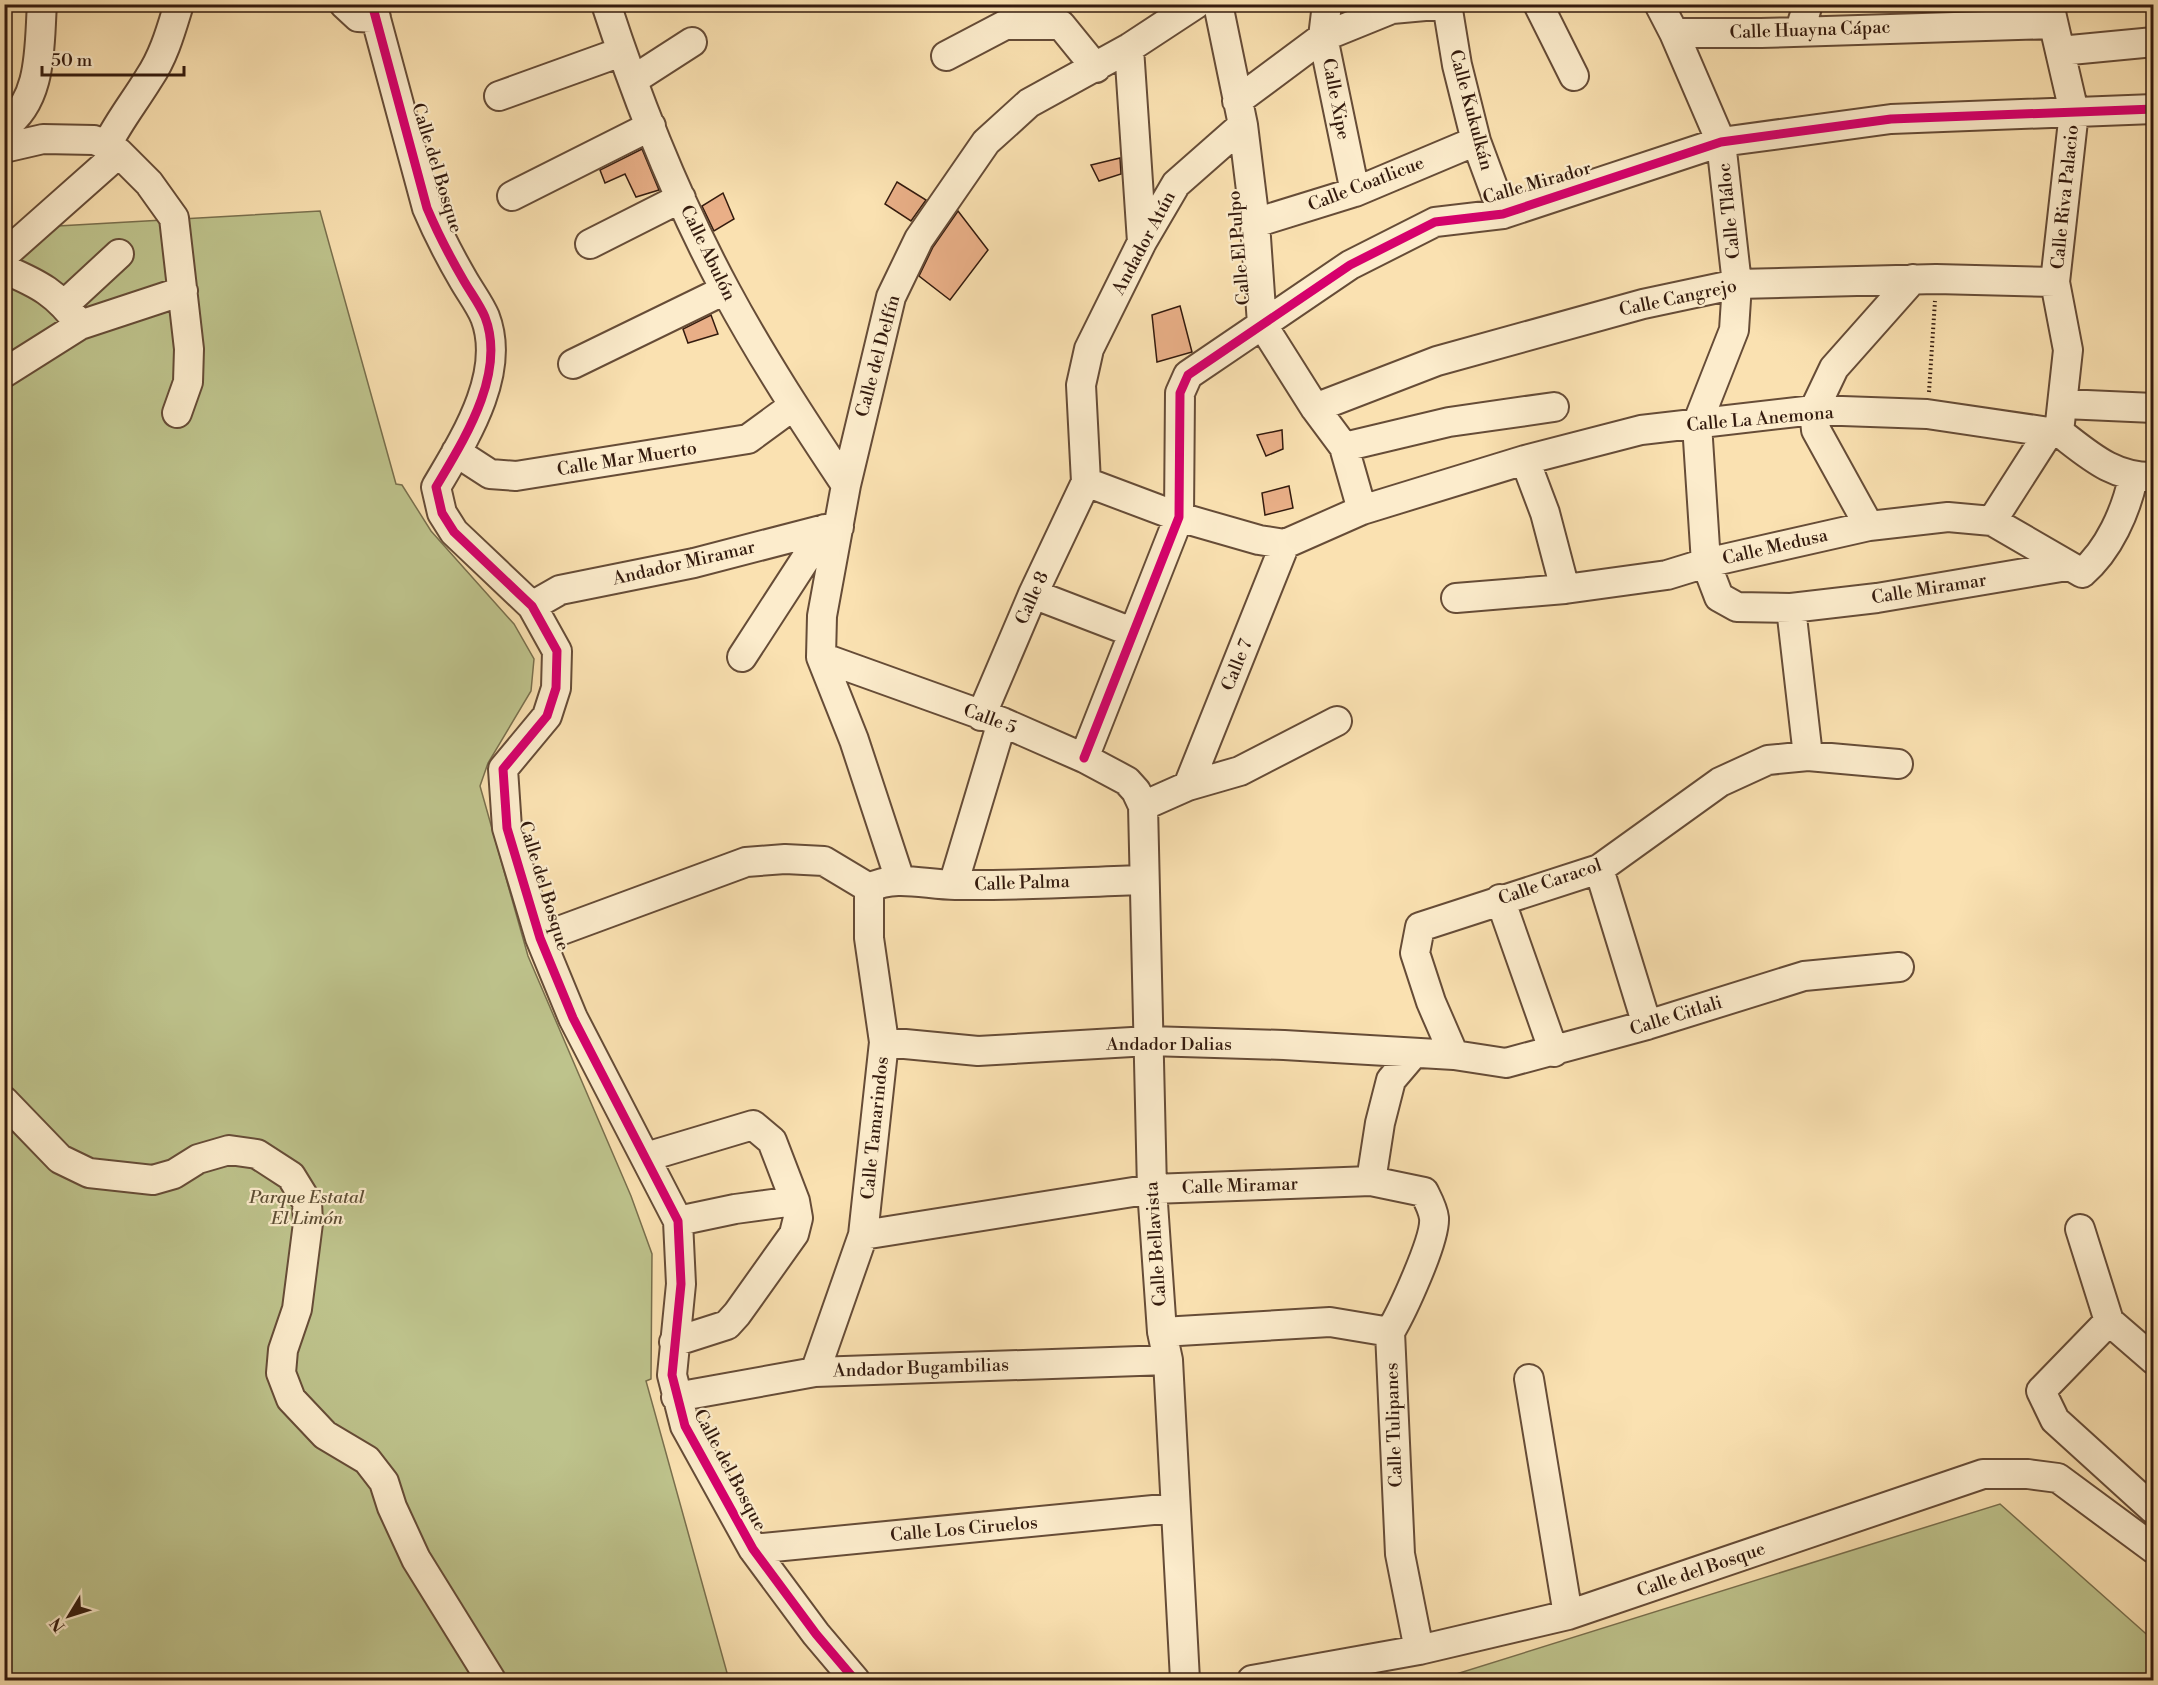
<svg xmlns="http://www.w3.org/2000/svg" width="2158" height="1685" font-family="'Libre Bodoni',serif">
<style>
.green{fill:#bec38c;stroke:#796f4d;stroke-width:1.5}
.building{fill:#e9af87;stroke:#341b0e;stroke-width:1.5}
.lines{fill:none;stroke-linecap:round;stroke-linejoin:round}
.minor-casing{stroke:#664c37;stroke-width:32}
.path{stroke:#341b0e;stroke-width:4;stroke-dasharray:1.5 3;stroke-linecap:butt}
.minor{stroke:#fceccc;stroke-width:28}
.cycleway-casing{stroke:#fceccc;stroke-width:13}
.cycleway{stroke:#d6006c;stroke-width:9}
.labels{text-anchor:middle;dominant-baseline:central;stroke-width:4.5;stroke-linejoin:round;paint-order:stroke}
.street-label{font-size:18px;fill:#341b0e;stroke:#fceccc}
.park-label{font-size:18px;font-style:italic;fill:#5d4d34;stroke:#fceccc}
</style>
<rect width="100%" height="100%" fill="#fae1b1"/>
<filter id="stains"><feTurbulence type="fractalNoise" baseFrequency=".00333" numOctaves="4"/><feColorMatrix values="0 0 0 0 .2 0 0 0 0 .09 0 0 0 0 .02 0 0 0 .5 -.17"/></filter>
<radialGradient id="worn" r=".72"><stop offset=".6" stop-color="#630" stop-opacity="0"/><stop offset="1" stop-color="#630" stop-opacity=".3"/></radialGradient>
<!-- green -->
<path class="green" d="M320,211L396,484L402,485L431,531L514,624L534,659L531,691L488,763L480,786L528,956L631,1196L652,1254L651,1379L646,1381L729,1680H5V229Z
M2000,1504L2153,1640V1680H1437Z"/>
<!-- building -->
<path class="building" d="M642,149L659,190L636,197L625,174L605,183L600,170Z
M1120,158L1121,174L1099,181L1091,165Z
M897,182L926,200L911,221L885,204Z
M723,193L734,219L714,231L702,206Z
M958,211L988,250L950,300L919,276L933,247Z
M1180,306L1192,352L1157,362L1152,315Z
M711,315L718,334L688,343L683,329Z
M1282,430L1283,449L1266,456L1257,435Z
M1289,486L1293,508L1265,515L1262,493Z"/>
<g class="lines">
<!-- minor casing -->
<g class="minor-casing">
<path id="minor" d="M344,4L358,17L376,18
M372,4L427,208C438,234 450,257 464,281C471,293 480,305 485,317C507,374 463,441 436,487L442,513L454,532L532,606L557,651L556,688L547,716L503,769L507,828L540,938L573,1018L678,1221L681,1284L672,1375L685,1426L753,1549L816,1634L855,1680
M606,4C638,102 677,200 726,291C762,358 804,422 846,485
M1218,4L1243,125L1255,223L1262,324L1315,408L1344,447L1362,510
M1327,4L1323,37L1355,192
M1447,4L1457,65L1476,141L1503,214
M1538,4L1574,76
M1659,4L1674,33L1721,142L1737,284L1734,330L1697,424L1706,563L1719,597L1737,607L1791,608L1877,598L2067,566
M2049,4L2074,112L2055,282L2068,350L2059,432
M1800,30L1808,4
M1674,33H1761L2053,24
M1129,48L1142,242
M2060,51L2154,42
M946,56L1005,25H1061L1096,68
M633,80L692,42
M499,96L621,52
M1237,101L1323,37L1392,9L1447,4
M4,127C43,100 39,46 42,4
M107,145C119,121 135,101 149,78C164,56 171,30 179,4
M4,148L43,139L94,140L107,145L119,153L149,183L174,218L189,349L188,382L177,413
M512,196L651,126
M1255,223L1355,192L1476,141
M590,244L681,198
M4,255L119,153
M4,269C39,284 57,293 80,325
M65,304L119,254
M573,364L725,290
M4,373L80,325L183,291
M2064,404L2154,408
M1315,408L1437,361L1643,304L1737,284L1936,279L2055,282
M1344,447L1449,422L1554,407
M456,452L490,474L516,476L748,439L793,406
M1525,460L1545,513L1565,589
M1086,482L1179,517L1259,540L1285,544L1362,510L1525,460L1641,430L1814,410L1927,414L2049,432H2059C2089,455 2113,478 2154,477
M1992,521L2049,432
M1869,526L1816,430L1814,410L1834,368L1913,279
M1033,594L1132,632
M1456,598L1565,589L1667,575L1706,563L1869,526L1948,517L1992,521L2082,573C2109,550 2126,511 2133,478
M532,606L560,590L694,563L825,529L839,527
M1791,608L1808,756
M742,657L825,529
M821,657L1002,722L1084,758L1127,781L1136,791L1143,806L1152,1189L1162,1332L1168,1360L1185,1680
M981,716L1033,594L1086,482L1081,385L1089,349L1142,242L1176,184L1243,125
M1084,758L1179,517L1180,393L1188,375L1350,265L1435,222L1503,214L1721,142L1891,119L2154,109
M1188,786L1285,544
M1143,806L1188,786L1240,771L1337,721
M1599,869L1647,1025
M900,880L854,740L821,657L822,616L846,485L891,297L919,239L986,142L1029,103L1129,48L1196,4
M953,885L1002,722
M1500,899L1554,1052
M540,938L746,862L785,859L824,861L869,888
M884,1042L978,1051L1149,1041L1284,1045L1454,1055L1506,1063L1647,1025L1804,976L1899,967
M1454,1055L1431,1002L1415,953L1420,927L1599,869L1720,782L1768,760L1808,756L1898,764
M4,1101L60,1159L89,1173L153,1180L174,1174L198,1159L229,1150L257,1154L291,1176L307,1202L308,1223L297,1309L283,1350L281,1373L291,1399L325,1435L367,1460L384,1482L392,1507L416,1559L491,1680
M646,1157L753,1125L772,1141L795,1201L798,1218L794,1234L737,1314L727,1325L674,1342
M1371,1181L1380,1123L1391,1080L1414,1053
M678,1221L735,1209L795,1201
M2080,1229L2109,1321L2154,1360
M863,1235L1152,1189L1371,1181L1424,1192C1428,1200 1433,1209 1434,1218C1436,1239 1402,1312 1390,1332L1400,1554L1419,1650
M2109,1321L2041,1391L2055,1420L2153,1509
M1162,1332L1330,1322L1390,1332
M815,1372L863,1235L884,1042L869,938V888C896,874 926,885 955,885C1018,886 1081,882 1144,880
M1529,1379L1568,1615
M676,1397L815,1372L1168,1360
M753,1549L1174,1508
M1252,1680L1419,1650L1568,1615L1983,1474H2028L2058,1478L2154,1549"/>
</g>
<!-- path -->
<path class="path" d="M1929,392L1935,301"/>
<!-- minor -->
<use href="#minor" class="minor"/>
<!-- cycleway casing -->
<g class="cycleway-casing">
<path id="cycleway" d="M372,4L427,208C438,234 450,257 464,281C471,293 480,305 485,317C507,374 463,441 436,487L442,513L454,532L532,606L557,651L556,688L547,716L503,769L507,828L540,938L573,1018L678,1221L681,1284L672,1375L685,1426L753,1549L816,1634L855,1680
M1084,758L1179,517L1180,393L1188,375L1350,265L1435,222L1503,214L1721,142L1891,119L2154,109"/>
</g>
<!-- cycleway -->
<use href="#cycleway" class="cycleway"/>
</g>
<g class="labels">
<!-- street labels -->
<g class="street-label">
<text transform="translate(1810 30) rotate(-2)">Calle Huayna Cápac</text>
<text transform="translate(1336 99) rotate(79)">Calle Xipe</text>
<text transform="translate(1471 110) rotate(75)">Calle Kukulkán</text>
<text transform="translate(437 168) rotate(73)">Calle del Bosque</text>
<text transform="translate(1537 183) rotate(-16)">Calle Mirador</text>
<text transform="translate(1366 184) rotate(-21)">Calle Coatlicue</text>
<text transform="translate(2065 197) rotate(-84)">Calle Riva Palacio</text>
<text transform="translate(1729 211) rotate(-96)">Calle Tláloc</text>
<text transform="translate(1144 243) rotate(-62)">Andador Atún</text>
<text transform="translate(1239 248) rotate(-95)">Calle El Pulpo</text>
<text transform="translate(708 253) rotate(64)">Calle Abulón</text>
<text transform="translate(1678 298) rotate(-12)">Calle Cangrejo</text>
<text transform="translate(878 356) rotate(-75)">Calle del Delfín</text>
<text transform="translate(1760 419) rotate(-5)">Calle La Anemona</text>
<text transform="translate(627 459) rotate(-9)">Calle Mar Muerto</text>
<text transform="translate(1775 547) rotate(-13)">Calle Medusa</text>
<text transform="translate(684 563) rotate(-13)">Andador Miramar</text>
<text transform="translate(1929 589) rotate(-9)">Calle Miramar</text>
<text transform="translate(1032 598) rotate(-66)">Calle 8</text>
<text transform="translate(1237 665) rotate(-68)">Calle 7</text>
<text transform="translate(990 719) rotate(20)">Calle 5</text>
<text transform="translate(1550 882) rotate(-19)">Calle Caracol</text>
<text transform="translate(1022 883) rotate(-2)">Calle Palma</text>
<text transform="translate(544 886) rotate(73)">Calle del Bosque</text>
<text transform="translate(1676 1016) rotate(-17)">Calle Citlali</text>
<text x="1169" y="1044">Andador Dalias</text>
<text transform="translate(875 1128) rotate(-84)">Calle Tamarindos</text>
<text transform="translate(1240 1186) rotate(-2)">Calle Miramar</text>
<text transform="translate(1156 1244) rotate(-94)">Calle Bellavista</text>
<text transform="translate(921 1368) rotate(-2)">Andador Bugambilias</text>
<text transform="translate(1394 1425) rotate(-92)">Calle Tulipanes</text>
<text transform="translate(730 1470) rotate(62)">Calle del Bosque</text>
<text transform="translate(964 1529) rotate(-5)">Calle Los Ciruelos</text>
<text transform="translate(1701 1570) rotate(-19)">Calle del Bosque</text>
</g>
<!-- park labels -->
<g class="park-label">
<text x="307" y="1197">Parque Estatal<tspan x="307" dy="21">El Limón</tspan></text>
</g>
</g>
<!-- margin -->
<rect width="2158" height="1685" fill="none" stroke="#fae1b1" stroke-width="24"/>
<rect x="6" y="6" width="2146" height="1673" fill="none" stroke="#341b0e" stroke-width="3"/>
<rect x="12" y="12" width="2134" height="1661" fill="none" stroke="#341b0e" stroke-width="1.5"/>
<!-- north arrow -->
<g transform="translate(69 1616) rotate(232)" stroke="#fceccc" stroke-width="4.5" paint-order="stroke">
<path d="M0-4.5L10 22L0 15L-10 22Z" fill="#341b0e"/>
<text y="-9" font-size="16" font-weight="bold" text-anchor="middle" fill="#341b0e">N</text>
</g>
<!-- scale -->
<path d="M42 66v9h142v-9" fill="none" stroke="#341b0e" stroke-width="3"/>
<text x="51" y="66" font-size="18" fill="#341b0e" stroke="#fceccc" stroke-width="4.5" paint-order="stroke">50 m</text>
<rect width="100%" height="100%" filter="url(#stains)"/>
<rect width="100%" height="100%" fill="url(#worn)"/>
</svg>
